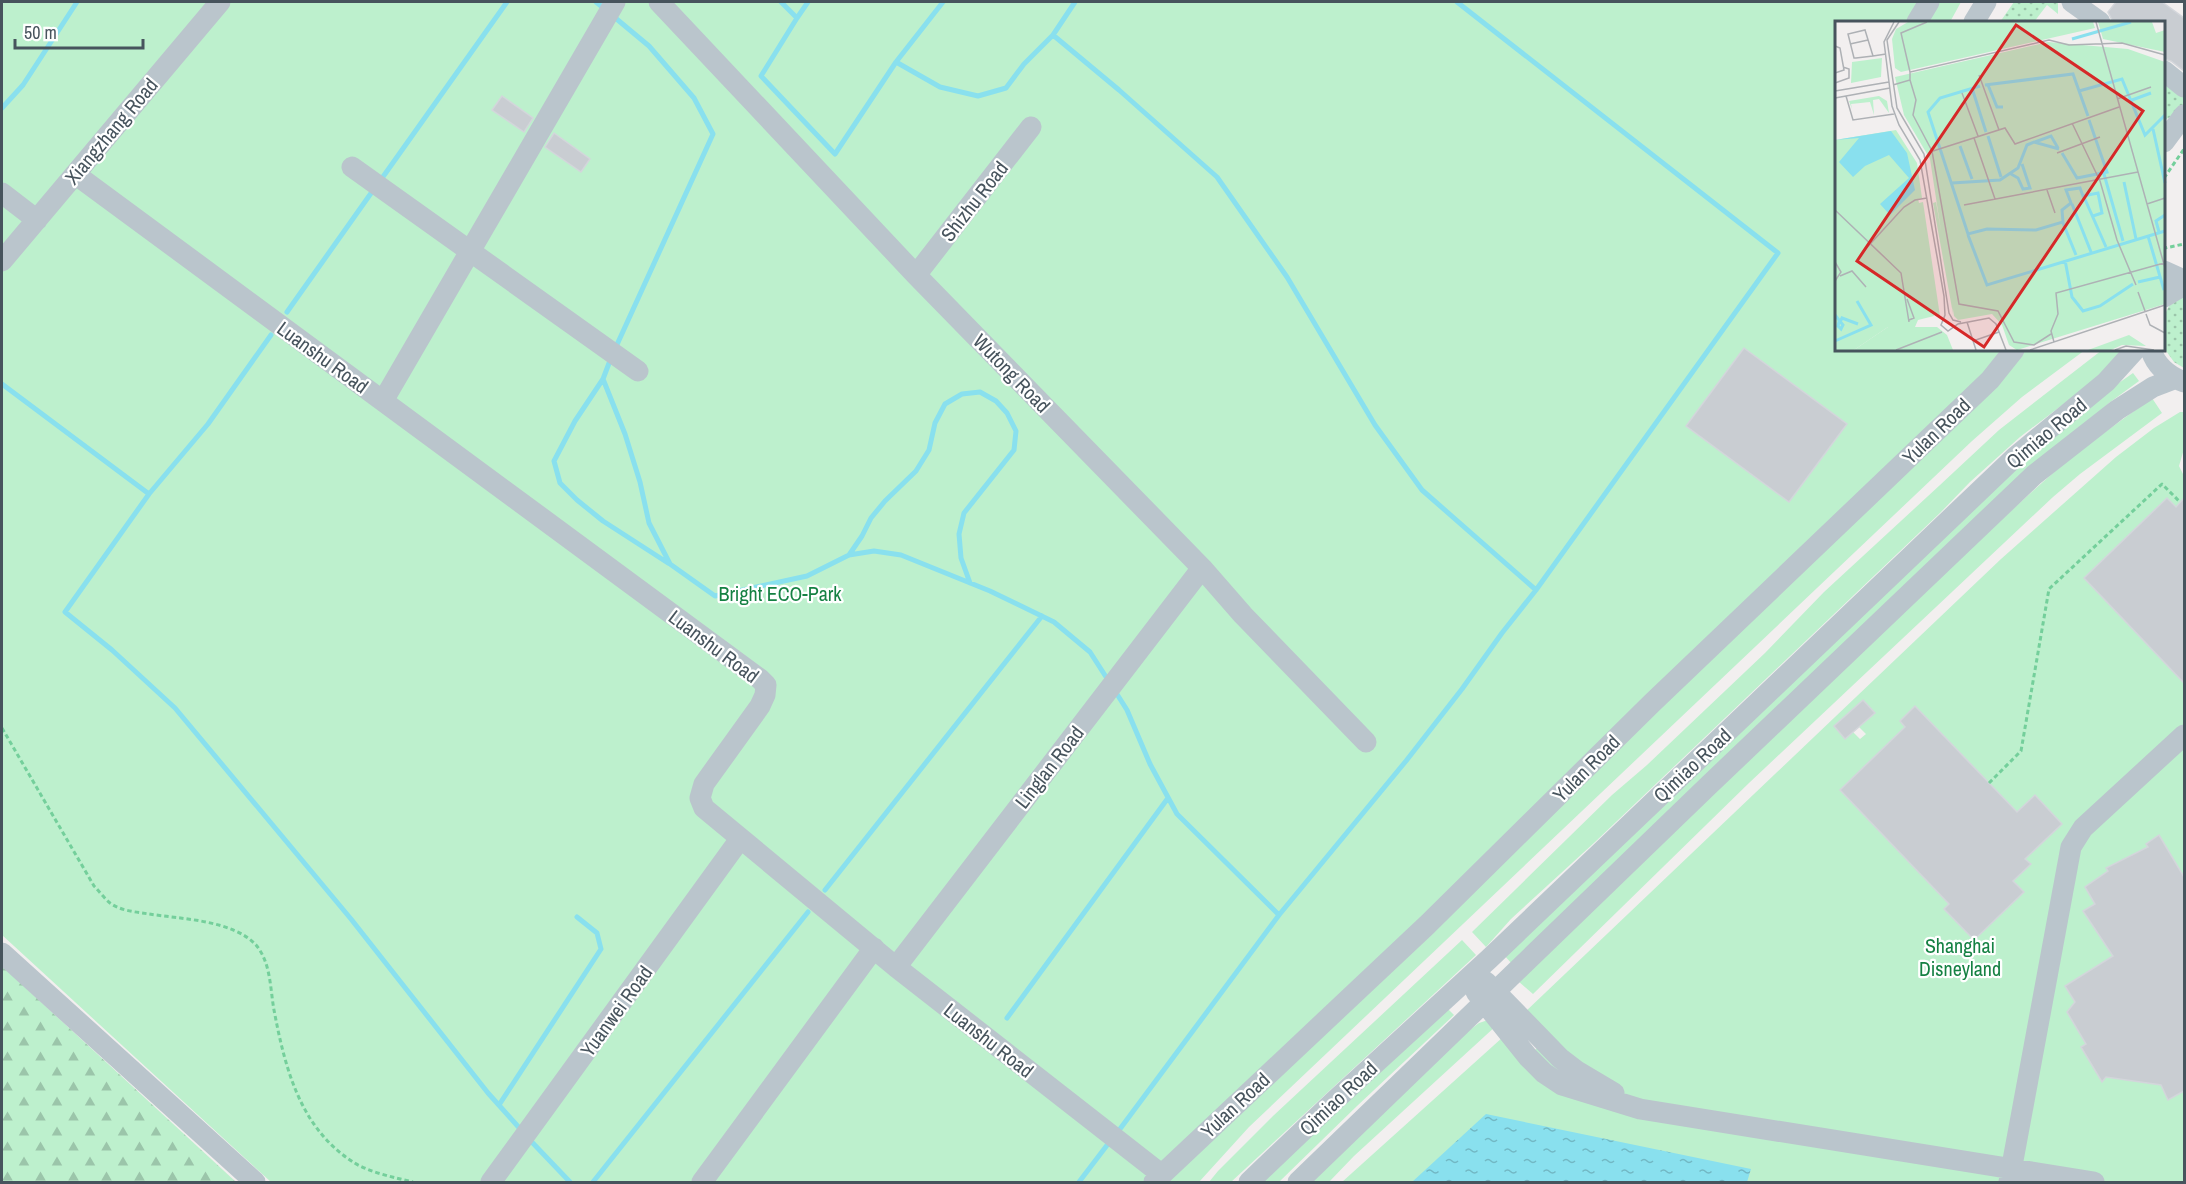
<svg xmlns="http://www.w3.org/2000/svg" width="2186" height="1184" font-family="'Archivo Narrow',sans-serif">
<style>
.grass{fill:url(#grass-dots)}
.forest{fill:url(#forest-firs)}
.green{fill:#bdf0cd;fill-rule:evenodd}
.water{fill:url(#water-ripples)}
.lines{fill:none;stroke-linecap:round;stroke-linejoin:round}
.stream{stroke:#89e0ee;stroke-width:5}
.building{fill:#c9cdd2;stroke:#d3d6db;stroke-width:1.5}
.path{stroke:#74cf9b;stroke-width:3;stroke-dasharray:4.5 3;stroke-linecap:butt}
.minor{stroke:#bac5cc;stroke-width:21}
.labels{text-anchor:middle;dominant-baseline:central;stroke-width:4.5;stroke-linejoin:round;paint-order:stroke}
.street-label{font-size:20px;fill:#47545d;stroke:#fff}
.park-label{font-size:20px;fill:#158143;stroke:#fff}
.inset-river{fill:none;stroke:#89e0ee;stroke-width:3}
.inset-road{fill:none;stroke:#aeb1b5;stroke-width:1.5}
.view{fill:#d62828;fill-opacity:0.15;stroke:#d62828;stroke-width:3}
.inset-edge{fill:none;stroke:#47545d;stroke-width:3}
</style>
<defs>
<pattern id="grass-dots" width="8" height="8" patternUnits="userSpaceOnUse" patternTransform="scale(1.5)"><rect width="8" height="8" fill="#bdf0cd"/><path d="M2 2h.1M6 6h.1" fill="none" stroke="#9bc5aa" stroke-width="1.8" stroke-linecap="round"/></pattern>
<pattern id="forest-firs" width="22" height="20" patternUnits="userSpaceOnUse" patternTransform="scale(1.5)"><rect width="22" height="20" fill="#bdf0cd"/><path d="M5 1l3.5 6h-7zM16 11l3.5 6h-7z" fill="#9bc5aa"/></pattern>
<pattern id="water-ripples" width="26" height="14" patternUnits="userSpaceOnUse" patternTransform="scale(1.5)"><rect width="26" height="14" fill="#89e0ee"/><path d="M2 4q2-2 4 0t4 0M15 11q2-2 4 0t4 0" fill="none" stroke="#72b8c4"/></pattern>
</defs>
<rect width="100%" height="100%" fill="#f2efef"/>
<!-- grass -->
<path class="grass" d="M2014,2H2058V14L2047,5L2034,22H2000Z
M2164,81L2183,97L2184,105L2178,112L2165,120L2164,115Z
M2184,296V368L2174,362L2164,348V316L2169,306Z"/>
<!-- forest -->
<path class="forest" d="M2,966L236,1182H2Z"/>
<!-- green -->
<path class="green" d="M2,2H1961L1950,22H1836V350H2085L2022,397L1972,441L1249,1127L1199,1182H271L2,935Z
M2102,350H2118L2124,358L2020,437L1970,482L1941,512L1595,842L1511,919L1486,947L1472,932L1612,795L1647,765L1765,653L1824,592L1940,485L1999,430Z
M2133,373L2139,381L2109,403L1512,964L1504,955L1977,504L2099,397Z
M2152,398L2162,413L2080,474L2053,497L1749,783L1533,994L1518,981L1909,606L2014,508L2072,456Z
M2180,412H2184V449L2179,466L2184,476V1182H1342L1503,1037L1523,1062L1549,1036L1524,1013L2001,559L2116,457L2154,428ZM1863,700L1859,727L1866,734L1860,739L1853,732L1845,739L1834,726Z
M1462,940L1476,955L1231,1182H1209L1218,1171L1273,1116Z
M1446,1007L1454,1015L1357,1106L1279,1182H1261Z
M1488,1020L1497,1025L1354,1156L1329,1182H1302L1459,1038L1479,1023Z"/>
<!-- water -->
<path class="water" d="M1486,1114L1751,1169L1747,1182H1412Z"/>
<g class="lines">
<!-- stream -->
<path class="stream" d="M596,2L606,10
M781,2L797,18L761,76L835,154L896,62L940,87L978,96L1006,88L1024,64L1053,35L1119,90L1217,177L1287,277L1375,425L1422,490L1536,590L1502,633L1462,689L1406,761L1279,915L1117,1133
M1457,2L1778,253L1536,590
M613,16L649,46L694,98L713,134L615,349
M797,18L808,2
M1053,35L1075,2
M896,62L943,2
M2,108L23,85L77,2
M380,181L507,2
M287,312L374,189
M271,335L208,424L149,494L65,612L112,650L175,708L351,919L488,1093L522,1131
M611,358L603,379L625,434L640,482L649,523L670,564L715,596L807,576L849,555L874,551L901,555L990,591L1054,622L1090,652L1108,680
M603,379L575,421L554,461L560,483L577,500L603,521L668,563
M2,384L149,494
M849,555L862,536L871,518L885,501L916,471L929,450L935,423L945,404L962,394L980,392L996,401L1007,413L1016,431L1014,450L964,513L959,534L961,558L970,583
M1115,691L1127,710L1150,764L1177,814L1279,915
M825,890L1042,616
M1007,1018L1168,798
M499,1105L601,949L597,933L577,917
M528,1138L570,1182
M593,1182L808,912
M1079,1182L1111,1140"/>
</g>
<!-- building -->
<path class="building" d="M2116,2H2162L2184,18V71L2171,61L2163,59V22H2113L2108,12Z
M502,96L533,118L524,132L492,110Z
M554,133L590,159L581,172L545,147Z
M1744,348L1847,424L1789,502L1686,426Z
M2167,498L2176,507L2184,498V683L2084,578Z
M1863,700L1875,713L1845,739L1834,726Z
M1915,706L2017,812L2035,795L2062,824L2025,859L2031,864L2013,881L2024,892L1974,940L1944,909L1949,904L1840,790L1905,727L1900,721Z
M2159,835L2184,877V1091L2168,1100L2161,1085L2106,1077L2102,1082L2081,1047L2086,1044L2067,1012L2075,1002L2065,986L2113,956L2083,911L2095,904L2085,887L2108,871L2106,868L2148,847L2146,844Z"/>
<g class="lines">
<!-- path -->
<path class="path" d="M2164,178L2184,149
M2164,246L2165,248L2184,244
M2,728L94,886C99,891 104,898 110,903C121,911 136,912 149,914C181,919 233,920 256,945C271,963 270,988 274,1010C285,1068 300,1128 353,1162C368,1172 396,1178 413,1182
M1989,783L2021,751L2049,589L2162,484L2180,502"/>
<!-- minor -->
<path class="minor" d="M659,2L916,275L1202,568L1243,615L1366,742
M2072,2L2100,22
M1917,22L1929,2
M1974,22L1986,2
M2164,71L2184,87
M2164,142L2184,115
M352,167L638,371
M75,174L760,679L766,685L765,695L760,706L704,784L700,798L704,808L896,967L1161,1174
M2,193L37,220
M2,261L220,2
M2164,271L2184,280
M916,275L1031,127
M2164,297L2184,285
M2151,350C2156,366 2168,376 2184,382
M383,401L615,2
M2,953L255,1182
M896,967L1202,568
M1486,982L1560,1058L1577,1071L1614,1093
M1476,992L1528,1057L1544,1073L1562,1085L1640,1109L2094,1182
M491,1182L740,839
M702,1182L874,948
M1154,1182L1427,925L1652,703L1990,380L2014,350
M1249,1182L1333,1102L1489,959L2015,457L2106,382L2135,350
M1298,1182L1709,785L2034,475L2117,410L2153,387L2174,379
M2009,1182L2071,847L2083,828L2184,735"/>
</g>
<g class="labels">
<!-- street labels -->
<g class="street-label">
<text transform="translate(111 131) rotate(-50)">Xiangzhang Road</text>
<text transform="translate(974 201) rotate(-52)">Shizhu Road</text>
<text transform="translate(323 357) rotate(36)">Luanshu Road</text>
<text transform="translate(1012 373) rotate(46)">Wutong Road</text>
<text transform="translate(1936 431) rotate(-44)">Yulan Road</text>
<text transform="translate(2046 433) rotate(-40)">Qimiao Road</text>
<text transform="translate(714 646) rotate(37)">Luanshu Road</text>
<text transform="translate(1692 765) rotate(-43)">Qimiao Road</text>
<text transform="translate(1049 767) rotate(-52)">Linglan Road</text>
<text transform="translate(1586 768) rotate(-45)">Yulan Road</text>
<text transform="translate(616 1011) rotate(-54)">Yuanwei Road</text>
<text transform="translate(989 1040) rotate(38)">Luanshu Road</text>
<text transform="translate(1338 1098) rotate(-43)">Qimiao Road</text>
<text transform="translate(1235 1105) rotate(-43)">Yulan Road</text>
</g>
<!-- park labels -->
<g class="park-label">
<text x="780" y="593">Bright ECO-Park</text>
<text x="1960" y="945">Shanghai<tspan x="1960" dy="23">Disneyland</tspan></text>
</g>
</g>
<!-- overview -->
<g transform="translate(1835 21)">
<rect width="330" height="330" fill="#f2efef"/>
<path d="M47,37L46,56L16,62L17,41ZM53,306H102L112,314L118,329H19Z" fill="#bdf0cd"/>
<path d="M73,1H258L260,7L66,51L60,47L57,18L61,8ZM263,1H317L321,12L330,9V31L268,18ZM294,314L311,325L287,324L276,329H253Z" fill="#bdf0cd"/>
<path d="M213,21L293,28L330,41V283L182,329L174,324L167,304L157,293L123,299L119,295L95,138L69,94L60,56ZM44,75L52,80L54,92L44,78L38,79L39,94L35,81L16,83L17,88L14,80ZM61,109L82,142L87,177L83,178L84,182L88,181L105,295L98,291L99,295L83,299L80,306H53L19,329H0V119ZM101,181L117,274L118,293L98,182Z" fill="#bdf0cd"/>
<path d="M56,110L72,132L80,169L55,194L45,183L74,157L54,134L30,145L18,156L4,141L24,117L0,119Z" fill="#89e0ee"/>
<path class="inset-river" d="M237,18L296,1M150,64L238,53L253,95M153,64L162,86H168M145,65L105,77L93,91L133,213L152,208L201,209L228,201L227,189L236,182L231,169L245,167L248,175L263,172L267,192L258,195M137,67L151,111M244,70L287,58L310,114L330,94M297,79L316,72M318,108L330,162M153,115L166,156M200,121L216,115L223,127M125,125L137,158M227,132L242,157L272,151L254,99M176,153L183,157L188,168L195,167L187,143M269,153L288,220M289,161L301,218M117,162L165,159L183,147L192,124L199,121L224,128M249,176L271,226M237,183L256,231M228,202L241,234M324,211L321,200L330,194M133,214L152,264L330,210M313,215L329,269M230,239L237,276L248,290L265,285L298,263M303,261L325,256M0,294L8,304L6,308L3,305L4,301L6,299L7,297L23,303M0,320L36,304L22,280"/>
<path class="inset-road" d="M59,1L49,21L57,85L64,104L85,139L109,275L110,294L106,304L113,310L123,303L154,297L161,303L171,329M64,1L52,19L62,87L89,133L114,292L118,299L126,301M261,1L330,247M15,23L33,19M0,25L5,27L9,49L0,52M38,35L30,9L13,13L19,37H21L38,35L51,33M75,51L66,12L92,1M144,54L164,109M75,59L81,79L78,94L97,130L124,283L163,290L179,321L199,324L216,313M0,62L14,57V48L8,46M58,64L75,59V51L214,19L234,24L287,22L330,34M0,70L54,61M127,72L143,115M11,75L18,99L59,93M0,77L55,67M282,78L316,66M237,102L265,160L282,219L301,264M139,117L160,178M98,130L170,107L180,123L284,86M222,132L265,116M212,169L220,192M312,183L330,177M129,184L303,151M0,189L66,252L74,301M26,233L69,186L80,179L92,177M0,241L6,251L0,260M5,255L17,250L31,266M303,271L310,290M72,278L79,297L74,299M311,293L315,304L330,312M132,301L141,329M138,320L164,311M219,321L216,310L223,293L221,272L329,242M61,329L107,311M195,329L330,284M280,329L291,325L319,329"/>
<path class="view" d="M181,4L308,90L149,326L22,240Z"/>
<rect width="330" height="330" class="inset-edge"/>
</g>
<!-- border -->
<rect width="2186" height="1184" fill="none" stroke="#47545d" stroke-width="6"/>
<!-- scale -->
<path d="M15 39v9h128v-9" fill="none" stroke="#47545d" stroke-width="3"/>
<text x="24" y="39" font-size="18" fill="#47545d" stroke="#ffffff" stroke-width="4.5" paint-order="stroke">50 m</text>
</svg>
